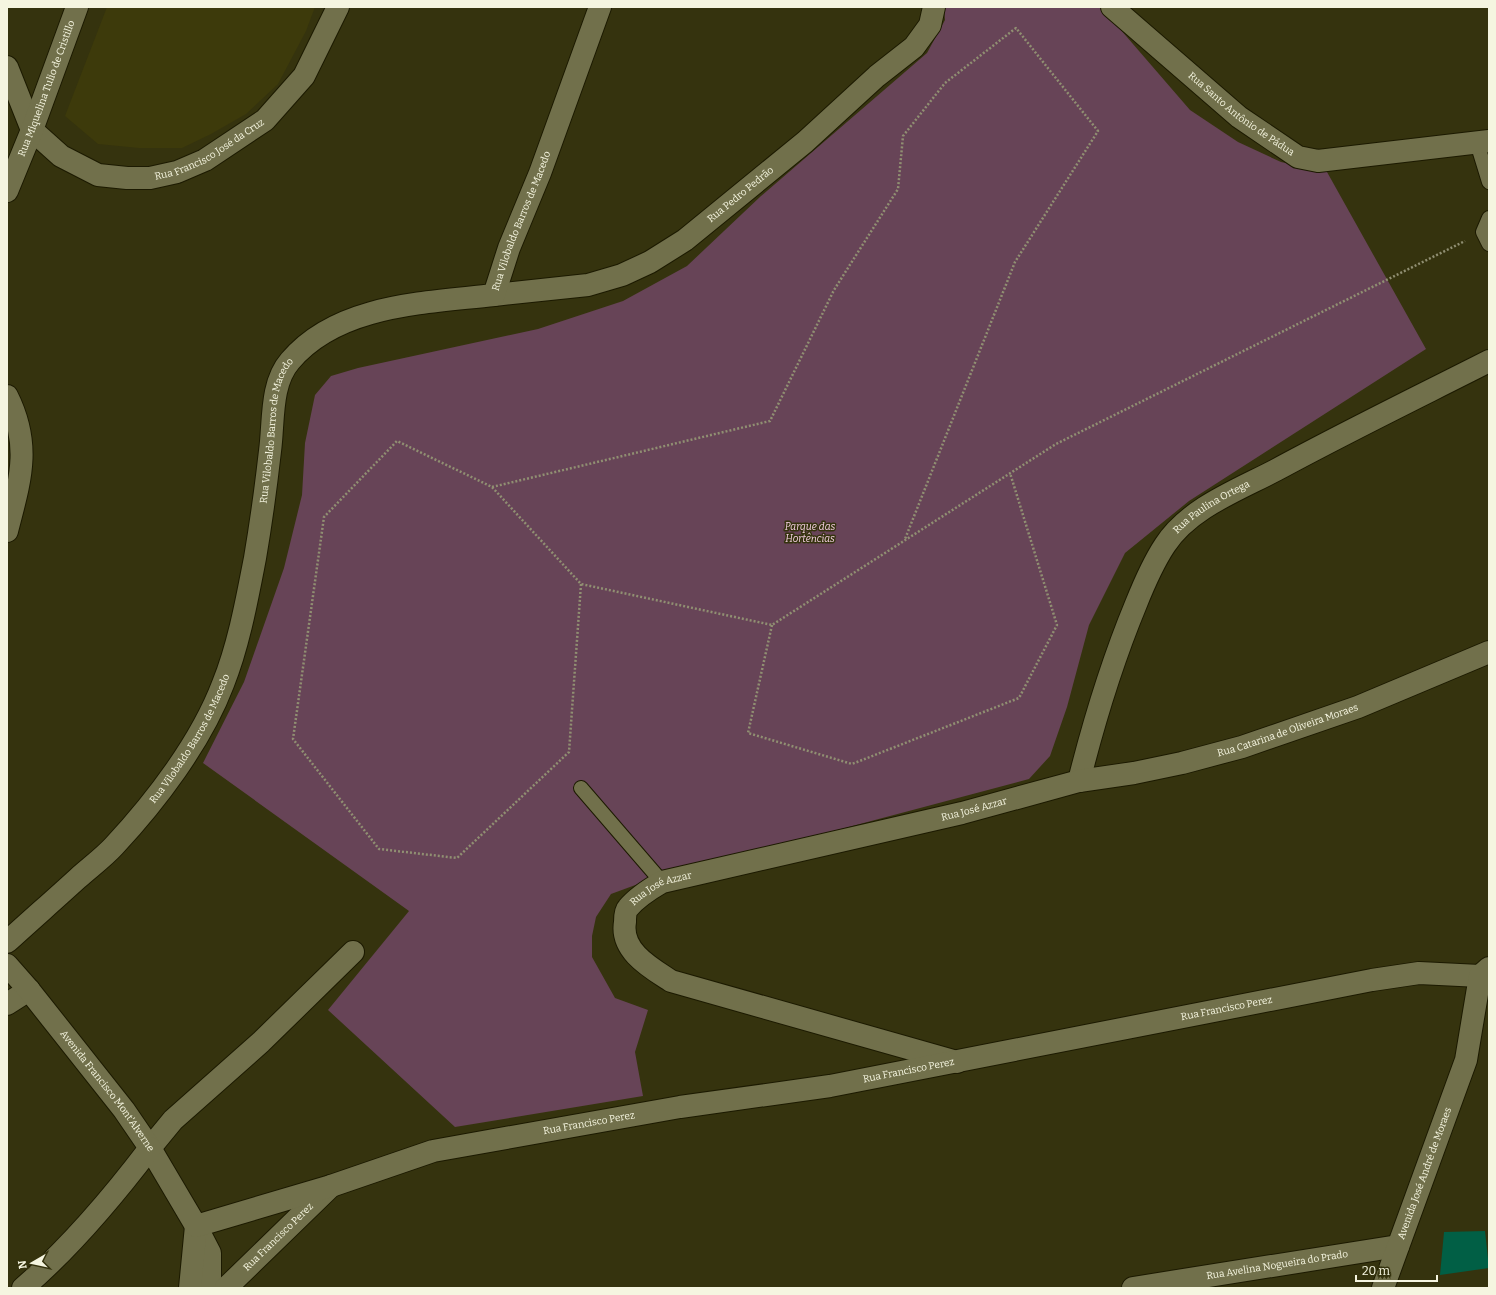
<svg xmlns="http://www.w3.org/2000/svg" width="1496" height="1295" font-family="Bitter,serif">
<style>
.built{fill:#3d3a0b}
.green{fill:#674457}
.water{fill:#015f45}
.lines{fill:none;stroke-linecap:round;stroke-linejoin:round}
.service-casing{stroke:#1c1a01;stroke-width:16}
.minor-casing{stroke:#1c1a01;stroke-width:24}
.tertiary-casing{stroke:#1c1a01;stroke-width:24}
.path{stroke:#908f72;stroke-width:2.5;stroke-dasharray:2 2;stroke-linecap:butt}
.service{stroke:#71704b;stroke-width:14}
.minor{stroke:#71704b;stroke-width:22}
.tertiary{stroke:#71704b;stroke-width:22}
.labels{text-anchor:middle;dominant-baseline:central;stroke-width:3;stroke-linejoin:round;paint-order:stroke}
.street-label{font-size:10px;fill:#f5f5e0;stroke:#35330e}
.park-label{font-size:10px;font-style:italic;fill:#f5d0e3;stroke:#35330e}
</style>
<rect width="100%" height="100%" fill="#35330e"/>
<!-- built -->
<path class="built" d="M107,7H315L306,31L278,84L246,114L211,134L182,148H139L98,144L65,116Z"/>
<!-- green -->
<path class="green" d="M944,7H1101L1190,110L1238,142L1281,162L1327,172L1426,349L1189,501L1125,553L1089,625L1067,707L1050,756L1029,779L649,880L611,894L596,917L592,936V957L615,998L648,1010L635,1052L643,1096L455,1127L328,1010L409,911L203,763L244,682L284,568L302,495L305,443L315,395L331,376L358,368L538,329L623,301L687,266L761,196L927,53L945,20Z"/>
<!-- water -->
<path class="water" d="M1485,1231L1489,1268L1440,1275L1444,1232Z"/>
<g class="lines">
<!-- service casing -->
<g class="service-casing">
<path id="service" d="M1477,143L1489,182
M1489,218L1483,232L1489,244
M581,788L662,882"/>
</g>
<!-- minor casing -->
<g class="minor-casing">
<g id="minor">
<path id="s1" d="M1112,7L1239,117L1298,157L1318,161L1489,141"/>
<path id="s2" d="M7,67L32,130L61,156L98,175L127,178H150L177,172L205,160L265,120L304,76L338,7"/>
<path id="s3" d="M7,191L32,130L77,7"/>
<path id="s4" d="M494,295L588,285L622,275L650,262L685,240L805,142L877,76L914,47L930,25L934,7"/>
<path d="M7,396C32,446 20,480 7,531"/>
<path id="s5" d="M1079,781C1094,721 1112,662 1136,604C1144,584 1153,563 1165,545C1189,508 1238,490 1276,470C1346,432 1418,397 1489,361"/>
<path id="s6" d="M7,942C30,921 54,900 77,879C89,868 103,858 114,846C156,801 201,742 223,684C239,644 247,599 255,558C261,523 266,486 270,451C274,422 270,384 290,361C338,304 426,303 494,295L509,248L540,173L600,7"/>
<path d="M7,1004L29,990"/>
<path id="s7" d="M957,1062L671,981C651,968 620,951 625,922C625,918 625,911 628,908C637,897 650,889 662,882L962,813L1079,781L1134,773L1182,763L1242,747L1358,707L1489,652"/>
<path d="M150,1148L173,1120L261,1042L353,952"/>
<path d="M196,1226L210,1253V1288"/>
<path d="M190,1288L196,1226"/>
<path id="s8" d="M226,1288L331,1186"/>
<path id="s9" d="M1133,1288L1398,1246"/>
</g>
</g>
<!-- tertiary casing -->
<g class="tertiary-casing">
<g id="tertiary">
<path id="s10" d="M7,965L29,990L124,1110L150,1148L196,1226L331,1186L433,1151L680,1107L830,1086L1372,980L1419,973L1480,976L1489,978"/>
<path d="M23,1288C71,1247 112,1198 150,1148"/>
<path id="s11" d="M1383,1288L1466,1060L1480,976L1489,968"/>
</g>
</g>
<!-- path -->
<path class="path" d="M492,487L770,421L834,290L898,189L903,136L945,83L1016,28L1098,131L1015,262L905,539
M581,584L569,752L457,858L379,849L293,739L324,517L397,441L492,487L581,584L772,625L1056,444L1465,241
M772,625L748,733L852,764L1019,698L1057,625L1010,473"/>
<!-- service -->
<use href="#service" class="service"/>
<!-- minor -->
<use href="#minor" class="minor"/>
<!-- tertiary -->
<use href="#tertiary" class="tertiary"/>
</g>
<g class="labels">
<!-- street labels -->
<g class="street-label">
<text stroke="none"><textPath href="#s3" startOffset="110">Rua Miquelina Tulio de Cristillo</textPath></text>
<text stroke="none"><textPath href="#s1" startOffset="168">Rua Santo Antônio de Pádua</textPath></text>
<text stroke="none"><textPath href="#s2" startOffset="267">Rua Francisco José da Cruz</textPath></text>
<text stroke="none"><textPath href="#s4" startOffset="274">Rua Pedro Pedrão</textPath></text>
<text stroke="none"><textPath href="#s6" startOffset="971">Rua Vilobaldo Barros de Macedo</textPath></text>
<text stroke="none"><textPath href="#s6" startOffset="600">Rua Vilobaldo Barros de Macedo</textPath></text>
<text stroke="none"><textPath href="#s5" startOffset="313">Rua Paulina Ortega</textPath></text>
<text stroke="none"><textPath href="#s7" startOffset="1079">Rua Catarina de Oliveira Moraes</textPath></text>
<text stroke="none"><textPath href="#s6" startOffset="276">Rua Vilobaldo Barros de Macedo</textPath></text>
<text stroke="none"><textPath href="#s7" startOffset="755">Rua José Azzar</textPath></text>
<text stroke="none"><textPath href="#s7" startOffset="431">Rua José Azzar</textPath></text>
<text stroke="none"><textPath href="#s10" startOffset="1378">Rua Francisco Perez</textPath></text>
<text stroke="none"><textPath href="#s10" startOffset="1054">Rua Francisco Perez</textPath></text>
<text stroke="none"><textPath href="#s10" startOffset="161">Avenida Francisco Mont'Alverne</textPath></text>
<text stroke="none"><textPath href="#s10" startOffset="730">Rua Francisco Perez</textPath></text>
<text stroke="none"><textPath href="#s11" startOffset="122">Avenida José André de Moraes</textPath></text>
<text stroke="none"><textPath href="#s8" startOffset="73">Rua Francisco Perez</textPath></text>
<text stroke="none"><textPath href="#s9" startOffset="146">Rua Avelina Nogueira do Prado</textPath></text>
</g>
<!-- park labels -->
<g class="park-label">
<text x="810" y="527">Parque das<tspan x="810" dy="12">Hortências</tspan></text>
</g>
</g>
<!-- border -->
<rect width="1496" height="1295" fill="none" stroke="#f5f5e0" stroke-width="16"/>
<!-- north arrow -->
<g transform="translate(32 1263) rotate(261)" stroke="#35330e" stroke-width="3" paint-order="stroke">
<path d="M0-3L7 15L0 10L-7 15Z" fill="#f5f5e0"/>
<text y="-6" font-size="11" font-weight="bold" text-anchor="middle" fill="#f5f5e0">N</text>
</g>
<!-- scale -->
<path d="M1356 1275v6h81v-6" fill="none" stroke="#f5f5e0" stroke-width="2"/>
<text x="1362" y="1275" font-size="12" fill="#f5f5e0" stroke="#35330e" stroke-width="3" paint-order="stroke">20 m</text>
</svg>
